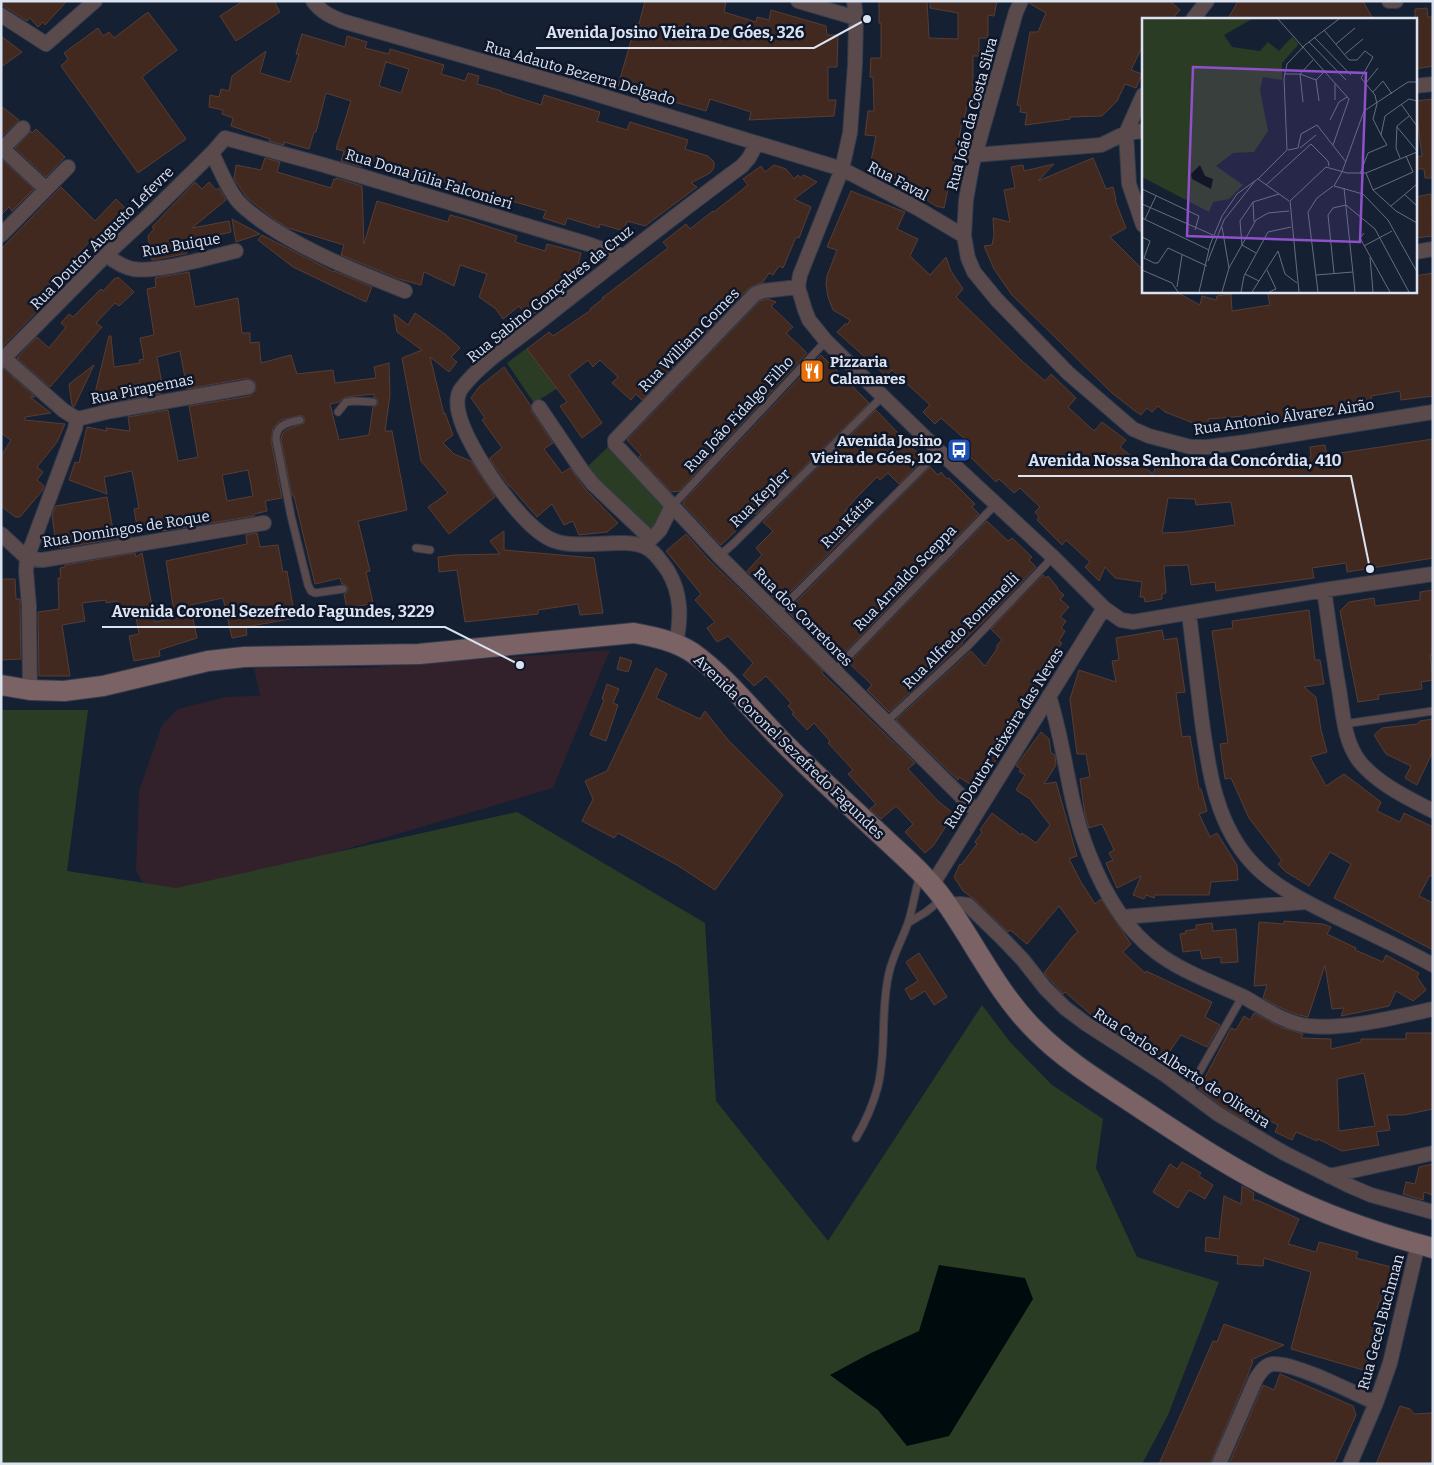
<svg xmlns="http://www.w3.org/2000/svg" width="1434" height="1465" font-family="Bitter,serif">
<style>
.industrial{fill:#32212b}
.green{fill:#2b3c25}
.water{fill:#000b0d}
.building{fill:#412920;stroke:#573d34;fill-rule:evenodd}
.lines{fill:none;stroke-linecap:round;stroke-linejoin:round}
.lane-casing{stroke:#323b4d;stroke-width:9}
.street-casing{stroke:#323b4d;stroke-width:16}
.secondary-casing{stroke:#323b4d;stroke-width:22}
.lane{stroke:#5a4a4c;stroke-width:7}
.street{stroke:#5a4a4c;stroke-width:14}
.secondary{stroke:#7b6264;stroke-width:20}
.labels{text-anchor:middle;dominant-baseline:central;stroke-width:5;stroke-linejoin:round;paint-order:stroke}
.street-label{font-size:15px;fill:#dce3f0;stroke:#0e1629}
.poi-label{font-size:15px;font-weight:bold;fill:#dce3f0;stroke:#0e1629;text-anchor:start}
.inset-road{fill:none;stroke:#656e7f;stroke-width:1}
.view{fill:#8e51c9;fill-opacity:0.15;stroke:#8e51c9;stroke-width:2.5}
.inset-edge{fill:none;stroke:#dce3f0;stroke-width:2.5}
.leader{fill:none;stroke:#dce3f0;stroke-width:2}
.callout-dot{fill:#dce3f0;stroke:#0e1629;stroke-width:2}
.callout-label{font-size:16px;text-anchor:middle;font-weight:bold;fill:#dce3f0;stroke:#0e1629;stroke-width:5;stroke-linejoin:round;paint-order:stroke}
</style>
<rect width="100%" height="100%" fill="#162033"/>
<!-- industrial -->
<path class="industrial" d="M610,650L553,788L218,887L164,892L146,887L136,871L139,791L162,725L178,709L226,697L260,696L254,668H363Z"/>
<!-- green -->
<path class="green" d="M527,348L558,388L534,403L507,363Z
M610,445L669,510L648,535L584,470Z
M1,710H88L67,871L176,888L517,812L705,923L716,1101L828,1241L982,1005L1010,1042L1052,1085L1103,1119L1096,1168L1137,1257L1219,1282L1168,1415L1142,1464H1Z"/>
<!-- water -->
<path class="water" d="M939,1265L1025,1278L1033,1299L949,1436L907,1446L878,1410L830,1375L869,1354L919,1331Z"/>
<!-- building -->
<path class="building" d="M1,1H67L45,25L43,22L38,27L30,18L27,21L1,4Z
M243,1H274L280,12L236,41L220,16Z
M645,1H726L724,12L756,22L757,17L769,20L771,10L826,26L827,35H838L837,67H828V100H836L834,116L749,120L751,112L710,99L706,111L618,86L636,23L639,24Z
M879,1H927L929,38L958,39V13L930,8V1H997L994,16L988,15V38H979V56H973V90H983L978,107L967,106L963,124L962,123L944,208L936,206L917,194L918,187L875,169L870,166L876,136L865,135L868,111H874L873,77H870L871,58H881V23H879Z
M1030,1H1170L1180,10L1172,19H1143V45L1131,70L1142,74L1136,88L1125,84L1117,101L1102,116L1070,117V119L1025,125L1027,113L1020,112L1021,106L1017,105L1030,32H1038L1046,13L1029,3Z
M1238,1H1363L1373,19H1228Z
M1427,8L1428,17H1433V66L1415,69V9Z
M148,12L177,50L142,77L186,139L138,173L61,66L68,59L64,53L98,28L103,36L109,32L114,38Z
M302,34L345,47L347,36L367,42L365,48L389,54L390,49L444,65L441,74L465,81L468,73L479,76L477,84L502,91L501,92L541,105L544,95L600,112L597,121L627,130L630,122L688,140L685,149L708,156L714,162V168L710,173L691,183L697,187L645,226L627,221L624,231L600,224L599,228L567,218L565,225L543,218L546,211L512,201L510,208L454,192L455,185L432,178L430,185L393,175L396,167L388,164L361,157L362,167L341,161L344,151L336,149L351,101L326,93L316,132H314L309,149L284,142V145L269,141L270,139L231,126L233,118L222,114L223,110L209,107L210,95L219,97L221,89L229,91L232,76L266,51L260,73L290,82L299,54H296ZM386,61V62L409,69L401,93L379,86Z
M1,36L22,52L1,67Z
M1433,99V178H1425L1424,169H1416L1415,163V157L1422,156L1415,101Z
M1,106L19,120L1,137Z
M36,129L65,157L46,177L15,148L31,131L32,133Z
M265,158L280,162L277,172L331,188L334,179L336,180V178L362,186L364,244L377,201L448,222L450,215L465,219L517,236L515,242L545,251L547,244L581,253L576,273L573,272L571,278L566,276V289L528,318L519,306L503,319L496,309L479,297L487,274L460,265L454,286L424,272L421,285L399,279L341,255L344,245L288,228L275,220L247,198L234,179L236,165L261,170Z
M1093,158L1106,189L1113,187L1116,200H1115L1126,228L1110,237L1143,270V291H1174L1200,305L1202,296L1216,300L1217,296L1231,294L1232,311L1270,305L1267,291H1415V276L1433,273V396L1401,400L1400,391L1371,396L1372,404L1366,407L1245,426L1244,416L1208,419L1209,429L1165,412L1158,406L1152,412L1147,408L1141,415L1135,411L1112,393L1012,295L994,269L984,246L992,245L994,235L993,218L1010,222L1004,190L1015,188L1011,167L1023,165L1024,171L1054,164L1038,181Z
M1,159L34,189L12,211L9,207L1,215Z
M774,165L786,169L794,179L798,175L800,178L804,175L817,182L794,199L811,207L799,238L796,237L783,268L779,266L773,275L769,273L763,282L749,288L642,400L636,394L631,400L612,383L618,377L600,360L593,367L588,360L569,375L602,423L582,438L560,406L567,402L527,349L549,332L553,336L591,310L590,309L604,298H602L668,248L663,242L686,224L690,229L713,211L714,212L748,185L743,179L761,166L765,172Z
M195,182L202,189L209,182L216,190L219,188L226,200L192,228L229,221L231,232L196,240L199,244L186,247L187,253L185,254L152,260L148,236L154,229L152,227Z
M61,187L95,221L116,199L132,215L102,245L94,237L49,285L56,292L1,348V249Z
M851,191L905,212L897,229L918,239L910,256L930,275L946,257L951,271L963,289L956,297L1022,361L1045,381L1051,374L1076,398L1068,407L1094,431L1102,422L1126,440L1120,447L1153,474L1156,466L1174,470L1176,459L1192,461L1196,464L1258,455L1260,466L1311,457L1310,447L1325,445L1327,455L1433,439V558L1347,572L1346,563L1312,568L1314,578L1216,591L1215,582L1191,585L1188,565L1164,566L1166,593L1162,594V599L1145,602L1144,597H1140L1142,582L1115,578L1105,567L1099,581L1085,567L1090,562L1066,540L1062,545L1037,520L1039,517L1035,512L1040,507L1020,488L1014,493L999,479L996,482L961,448L967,441L941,418L935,424L923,412L930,405L892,370L886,376L837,332L845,324H848L850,320L833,310L828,297L826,285L827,276L837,250L827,247ZM1168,498L1195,499L1196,505L1231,502L1235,525L1183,532L1162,533Z
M1431,194L1433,236L1415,238V197Z
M232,219L260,234L236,242Z
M262,235L334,272V271L372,287L366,302L293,267L258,240Z
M189,272L195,307L238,298L242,333H250V343L259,342L261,363L291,355L297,374L333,370L335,383L376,378L374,367L389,363L390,395L385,431H392L407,510L358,521L370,571L366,572L373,603L347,609L344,594L348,591V588L345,584H342L340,578L315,584L294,496H292L281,439L283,433L286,430L304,423L305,418L302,415L281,420L273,428L271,440L282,498L265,501L267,511L254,514V516L162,531L160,521L137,526L134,509L139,508L132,471L104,477L107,494L69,480L75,462L79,463L87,427L107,431L106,428L130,431L128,417L168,410L178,461L198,457L189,406L250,396L256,390L255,382L247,378L187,389L180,351L157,357L162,384L160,385L162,393L99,405L95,393L109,336H111L114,367L140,363L139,360L144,359L140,338L154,335L147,289L156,287L155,278ZM374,394V397L377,399L378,403L376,406L373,407L369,435L339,440L330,404L339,402L345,397ZM248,470L253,496L227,501L222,475Z
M118,277L134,292L119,306L115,303L96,323L102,327L50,387L17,358L37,337L49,348L66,327L61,323L69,314L73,317L101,289L103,291L115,278L116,279Z
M768,299L776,302L771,306L793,327L786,333L807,353L679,491L671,492L639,457L641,455L627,440L760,301Z
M415,313L445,334L460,348L451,357L457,362L449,372L430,357L444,414L445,413L453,435L443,443L454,454L471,461L495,497L449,534L428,507L448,493L421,461L402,358L422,350L397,332L394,314L408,325Z
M821,355L869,403L756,514L755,513L721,545L683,504V502Z
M94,365L74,407L72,405L69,384Z
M504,367L531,406L532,412L553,443L544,449L562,473L570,468L586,490L618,523L607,532L579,535L573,521L564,525L552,504L537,517L510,486H509L491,461L490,458L502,448L482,420L485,418L471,398L479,387Z
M4,369L35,397H30L51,413L25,417V420L65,424L57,442L37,467L43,472L37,480L44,486L42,491L20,517H15L1,506V456L11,440L1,433V370Z
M876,410L923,459L899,484L888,473L880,480L877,477L857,497L845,511L858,524L779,603L747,571L762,555L756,548L773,531L763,522Z
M930,467L938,475L941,472L947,479L949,478L975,504L972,507L979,514L841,656L840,655L836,659L787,611Z
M107,497L113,530L129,526L132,536L60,548L59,543L56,544L52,515L56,506Z
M987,521L1008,541L1012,538L1032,557L1029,560L1036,567L984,621L962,642L963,643L889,712L867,690L872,685L849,663Z
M504,531V550L594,558L603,613L580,615L578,604L538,610V614L465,622L457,570L439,572L438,557L455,555L500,554L490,541Z
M257,533L260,547L278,545L283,572L287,571L295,618L246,627L247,635L232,638L223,598L190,605L197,638L159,650L160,656L134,661L129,636L139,634L134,606L118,609L117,601L106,603V600L82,603L85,621L62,625L70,676H39L38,612L59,609L58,578H61L60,568L65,567V565L135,553L136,557L142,553L155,622L175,618L166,561L247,544L246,535Z
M686,534L707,558L823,671L822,673L915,763L908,769L938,801L954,814L933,846L925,853L905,832L913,824L896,806L881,819L870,809L876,804L848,774L853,770L828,743L830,741L814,723L807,730L792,714L794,713L788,706L791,703L766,676L754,686L743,675L753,663L728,636L717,642L707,628L715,622L695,600L701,594L666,551Z
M1043,575L1046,578L1048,576L1058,588L1057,589L1064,595L1060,599L1069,607L1060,617L1066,621L1061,628L1065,631L1059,641L1062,643L1057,650L1062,653L999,756L976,788L959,777L958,780L896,720L971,651L985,666L997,649V645L1002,640L991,629Z
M1,579H15L16,599H20V606L21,659L1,660Z
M1433,590V655H1430L1433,680L1421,682L1422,689L1378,695L1379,699L1358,702L1340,611L1349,602L1374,598L1375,606L1420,600V592Z
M1309,610L1315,660H1320L1324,684L1304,687L1316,697L1321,730L1327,752L1310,757L1326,786L1344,774L1381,802L1377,811L1400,822L1404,813L1433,827V877L1430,875L1419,896L1433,903V950L1334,898L1351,864L1330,852L1309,886L1286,872L1278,864L1282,861L1249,818L1231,778L1225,779L1220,744L1228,743L1212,631L1233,628L1232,621Z
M1162,630L1164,640L1177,638L1185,692L1176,693L1182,737L1190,736L1199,789H1201L1207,811L1199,814L1210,837L1217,833L1237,865L1238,880L1211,882L1209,895H1155L1154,898L1146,895L1144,899L1133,895L1141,876L1117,888L1106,863L1113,860L1109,853L1114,850L1102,824L1089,828L1085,815L1080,779L1090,777L1086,754H1077L1070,699L1079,670L1116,682L1112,661L1119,660L1116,638Z
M620,657L632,661L628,672L617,669Z
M656,668L667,674L656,698L700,719L705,711L728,740L783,795L715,890L677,865L618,833L614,838L582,821L593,799L585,781L607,771Z
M607,684L619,689L613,703L618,705L606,741L590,735L604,700L602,699Z
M1433,719V751L1417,785L1405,778L1411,766L1386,754L1374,735L1382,728L1418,724L1420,721Z
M1041,732L1049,739L1051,753L1055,755L1056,765L1044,784L1056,782L1077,856L1069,859L1081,882L1095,904L1101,899L1131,944L1123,952L1145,973L1146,971L1212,1002L1205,1017L1220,1025L1207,1047L1181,1035L1163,1061L1127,1037L1126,1039L1102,1024L1065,992L1063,994L1044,973L1074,935L1078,932L1059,906L1027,944L1010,930L1008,932L974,899L963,891L954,877L960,864L961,865L977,844L975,842L982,832L980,830L992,813L1021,835L1022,833L1036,843L1050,825L1030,799L1016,790L1025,775L1019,771L1021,769L1016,766Z
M1284,921L1323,924L1331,927L1327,934L1356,948L1355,950L1383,962L1386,955L1419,973L1417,977L1426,990L1413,1001L1396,991L1389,1006L1341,1016L1344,1008L1332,1009L1325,965L1308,1017L1295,1014L1279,1007L1263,998L1267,985L1254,986L1259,922L1284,924Z
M1212,923L1213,931L1236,929L1238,962L1221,963V957L1202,959L1200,950L1183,952L1180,934L1186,933L1185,931L1196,929V925Z
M919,953L947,997L934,1005L925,991L911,1000L905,989L918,981L906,962Z
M1254,1013L1280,1027L1303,1034L1301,1038L1331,1039V1049L1361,1042V1039H1406V1033H1433V1109L1404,1115H1387L1390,1130L1376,1132L1379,1145L1342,1151L1318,1139L1317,1141L1296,1132L1292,1140L1275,1132L1278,1125L1253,1112L1248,1122L1223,1107L1199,1089L1231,1028L1236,1030L1244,1016L1250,1020ZM1364,1073L1375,1126L1339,1131L1337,1079Z
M1182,1162L1201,1173L1199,1176L1213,1185L1205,1199L1189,1190L1178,1208L1153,1192L1170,1164L1177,1169Z
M1433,1164V1195L1424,1192L1423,1200L1403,1194L1406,1182L1415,1184L1419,1167Z
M1242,1186L1254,1193L1253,1200H1257L1299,1219L1288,1244L1316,1252L1319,1242L1358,1252L1356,1258L1395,1268L1386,1302L1379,1301L1373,1325L1382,1327L1370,1372L1291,1349L1311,1272L1264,1258L1263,1266L1237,1264L1238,1256L1205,1251L1206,1237L1219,1239L1224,1196L1241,1204Z
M1224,1324L1284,1345L1251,1360L1253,1361L1247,1377L1210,1464H1159L1213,1341L1217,1342Z
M1280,1374L1353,1406L1356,1415L1334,1464H1229L1263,1385L1274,1390Z
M1400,1406L1410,1409L1414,1414L1433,1413V1464H1376Z"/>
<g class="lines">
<!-- lane casing -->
<g class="lane-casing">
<path id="lane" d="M338,412L346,402L354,401L373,402
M300,420C288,423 276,424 276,439L291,516L308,585L311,591L315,593L343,589
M672,506L826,341
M416,548L430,550
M719,556L733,544L883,396
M777,613L939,451
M834,671L996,504
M886,722L967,647L1053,557
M1344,724L1433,711
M908,923L926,912L941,900
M1188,1092L1242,997
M856,1138C866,1121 873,1105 878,1086C887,1049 880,1010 889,973C893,955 902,940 908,923C913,908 915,891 920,875"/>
</g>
<!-- street casing -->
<g class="street-casing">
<path id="street" d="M313,1C321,12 330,16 342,21L576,88L842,169L917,208L964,236
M798,1L856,18
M854,1L856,18L855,65L850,133L842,169L800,275L798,287L805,310L809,320L826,341L939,451L1053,557L1104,608L1121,620L1133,622L1324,590L1433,574
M1021,1L1016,12L972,166L966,200L964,236L968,258L974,272L997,300L1068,373L1133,429L1149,436L1191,447H1207L1246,442L1433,412
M1389,1H1396
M1,15L46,44L95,1
M1193,19L1207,1
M1415,86L1433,84
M1143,95L1126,133L1129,184L1143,225
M3,149L46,189
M1,150L23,128
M212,153C220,169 226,186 237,200C246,211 259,219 270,227C312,254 358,272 405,291
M975,155L1101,145L1126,133L1143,131
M1,235L68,167
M1415,252L1433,249
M106,255C114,261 123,267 133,269C158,273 209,257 236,251
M798,287L763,291L755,294L615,440V444L719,556L977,812
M4,358L63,410L77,419L111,411L248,387
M1,361L106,255L148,216L212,153L225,138L324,165L588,244L623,256
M539,407L581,469L593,484L651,539
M1,534L27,558L43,560L264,523
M644,546L660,530L672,506
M1324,590C1329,623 1333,656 1339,689C1343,713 1344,742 1360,762C1378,784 1408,798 1433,811
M1189,613C1193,647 1197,681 1201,714C1208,767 1215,825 1254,865C1275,887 1308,903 1334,916C1367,932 1400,947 1433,965
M676,644C681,618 682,595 668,571C662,563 655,551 645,547C623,537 580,550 555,541C523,531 466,446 459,414C457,406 456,396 461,389C480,363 517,340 542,320C608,268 674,216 742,166L749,158L757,143
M30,690L29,606L26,571L27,558L75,429L77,419
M1049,696C1066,748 1068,803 1089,854C1103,890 1124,928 1156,952C1182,972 1215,983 1244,997C1264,1008 1286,1024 1309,1026C1346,1030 1396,1017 1433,1009
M932,885L1104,608
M948,905L960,904L968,905L1002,938L1023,960L1045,988L1065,1008L1085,1023L1164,1074L1218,1114L1284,1153L1350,1186L1371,1195L1433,1212
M1123,917L1306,902
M1329,1176L1433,1153
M1219,1464L1256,1379C1260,1373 1264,1365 1273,1364C1294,1362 1354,1393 1376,1403
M1350,1464L1376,1403L1390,1363L1418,1244"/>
</g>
<!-- secondary casing -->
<g class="secondary-casing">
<path id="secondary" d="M1,685L30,690L64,691L103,686L208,661L244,657L419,654L634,633C655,637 675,641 693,653C729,679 757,717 789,748C819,778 851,807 883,837C904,857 927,876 944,900C975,943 998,994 1036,1031C1067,1062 1104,1084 1140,1108C1190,1141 1241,1175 1296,1200C1339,1220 1387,1236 1433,1248"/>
</g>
<!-- lane -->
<use href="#lane" class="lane"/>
<!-- street -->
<use href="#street" class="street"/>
<!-- secondary -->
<use href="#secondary" class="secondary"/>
</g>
<!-- icons -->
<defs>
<g id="restaurant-square" transform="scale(1.25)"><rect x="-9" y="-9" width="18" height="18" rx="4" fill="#e8710a" stroke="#0e1629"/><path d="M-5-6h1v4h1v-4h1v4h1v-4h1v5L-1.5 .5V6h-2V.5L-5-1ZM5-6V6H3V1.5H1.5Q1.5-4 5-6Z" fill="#fff"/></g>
<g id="bus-square" transform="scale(1.25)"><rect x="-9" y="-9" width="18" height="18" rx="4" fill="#1a4fb4" stroke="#0e1629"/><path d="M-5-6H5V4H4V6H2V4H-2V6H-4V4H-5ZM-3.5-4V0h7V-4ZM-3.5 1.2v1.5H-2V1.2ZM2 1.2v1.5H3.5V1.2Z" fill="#fff"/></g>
</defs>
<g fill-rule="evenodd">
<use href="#restaurant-square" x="812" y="371"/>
<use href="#bus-square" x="959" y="450"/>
</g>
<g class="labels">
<!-- street labels -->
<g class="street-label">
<text transform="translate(580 73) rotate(16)">Rua Adauto Bezerra Delgado</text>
<text transform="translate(972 114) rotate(-75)">Rua João da Costa Silva</text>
<text transform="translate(429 179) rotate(17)">Rua Dona Júlia Falconieri</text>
<text transform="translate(898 181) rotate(28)">Rua Faval</text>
<text transform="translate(102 238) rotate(-45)">Rua Doutor Augusto Lefevre</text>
<text transform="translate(181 245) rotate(-10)">Rua Buique</text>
<text transform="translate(550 294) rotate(-39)">Rua Sabino Gonçalves da Cruz</text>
<text transform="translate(689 340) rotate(-46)">Rua William Gomes</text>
<text transform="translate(142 389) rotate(-11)">Rua Pirapemas</text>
<text transform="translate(739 414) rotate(-47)">Rua João Fidalgo Filho</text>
<text transform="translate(1284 417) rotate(-8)">Rua Antonio Álvarez Airão</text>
<text transform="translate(760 498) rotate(-44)">Rua Kepler</text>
<text transform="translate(847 522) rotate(-45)">Rua Kátia</text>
<text transform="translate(126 529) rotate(-9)">Rua Domingos de Roque</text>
<text transform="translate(905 578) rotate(-46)">Rua Arnaldo Sceppa</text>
<text transform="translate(803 617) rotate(45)">Rua dos Corretores</text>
<text transform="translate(961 631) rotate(-45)">Rua Alfredo Romanelli</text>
<text transform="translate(1004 738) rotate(-58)">Rua Doutor Teixeira das Neves</text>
<text transform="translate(789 747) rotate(44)">Avenida Coronel Sezefredo Fagundes</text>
<text transform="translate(1182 1068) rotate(33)">Rua Carlos Alberto de Oliveira</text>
<text transform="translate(1381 1322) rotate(-75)">Rua Gecel Buchman</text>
</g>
<!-- poi labels -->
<g class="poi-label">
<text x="830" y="362">Pizzaria<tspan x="830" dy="17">Calamares</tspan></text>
<text x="942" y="441" text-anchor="end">Avenida Josino<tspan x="942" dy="17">Vieira de Góes, 102</tspan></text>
</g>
</g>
<!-- overview -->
<g transform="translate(1142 18)">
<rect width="275" height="275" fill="#162033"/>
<path d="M0,1H110L82,17L90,29L118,33L126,24L137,33L150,19L155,24L156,27L140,45V62L121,59L118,72L126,113L112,134L91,135L74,148L101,167L87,181L71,184L67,194L0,159Z" fill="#2b3c25"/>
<path d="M58,147L63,158L71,161L69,171L50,161L49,156Z" fill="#000b0d"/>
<path class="inset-road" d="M136,1L207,81L191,127M182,12L207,42H215L223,33L231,39L219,60L233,77L235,86L231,101L239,117L243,98L267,81L275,83M172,19L209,57M167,24L204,62M194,26L213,10M203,36L221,21M142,56H158L174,62M223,66L236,50M231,74L241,63L250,76M193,82V66M177,83L174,62L182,54M161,84L158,56L171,42M259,86L275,108M188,102L197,84L205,79M255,109L275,133M158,130L174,117M146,132L156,130L159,116L175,107L204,144M258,140L254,130L255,108L267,98M224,155L231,172L254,193L275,205M218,156L226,135L245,127L239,117M116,161L147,183M124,167L169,126L186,143L187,148M192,168L200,154L222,93L266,64H275M192,168L221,176L246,202L275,254M202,170L213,274M0,171L57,198L53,212M231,172L271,154L264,138M262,176L275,188M148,183L184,149L205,155H224L275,134M148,183L157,274M111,184L112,204M0,186L71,217M249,188L275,166M0,200L67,232M3,201L14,178M80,209L87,250M222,215L218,220L248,274M0,219L8,223L2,240L12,245H16L26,230L65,248M222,228L250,213M136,233L143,256L155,265M114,235L100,227L98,203L111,184L137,176M228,239L231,274M66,243L82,202L113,163M0,252L30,265L36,274M125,252L134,271L127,274M192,255L186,197L191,190L204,187L233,211L267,274M103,256L117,263M174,257L211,254M35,269L40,237M57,274L68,227L80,198L95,176L117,160L145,132L142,60L145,46L163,27L197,1M80,274L87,250L114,202L126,195L147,193M99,274L102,258L126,214L149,209M110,274L136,233M176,274L166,194L175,180L191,168"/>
<path class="view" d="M51,49L224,55L218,224L45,218Z"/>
<rect width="275" height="275" class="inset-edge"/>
</g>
<!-- callouts -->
<path class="leader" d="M867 19L814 48H536M1370 569L1351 476H1018M520 665L445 627H102"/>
<g class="callout-dot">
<circle cx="867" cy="19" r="5"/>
<circle cx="1370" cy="569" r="5"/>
<circle cx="520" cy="665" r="5"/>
</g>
<g class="callout-label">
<text x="675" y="38">Avenida Josino Vieira De Góes, 326</text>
<text x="1185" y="466">Avenida Nossa Senhora da Concórdia, 410</text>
<text x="273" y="617">Avenida Coronel Sezefredo Fagundes, 3229</text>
</g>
<!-- border -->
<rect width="1434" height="1465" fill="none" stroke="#dce3f0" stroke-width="5"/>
</svg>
